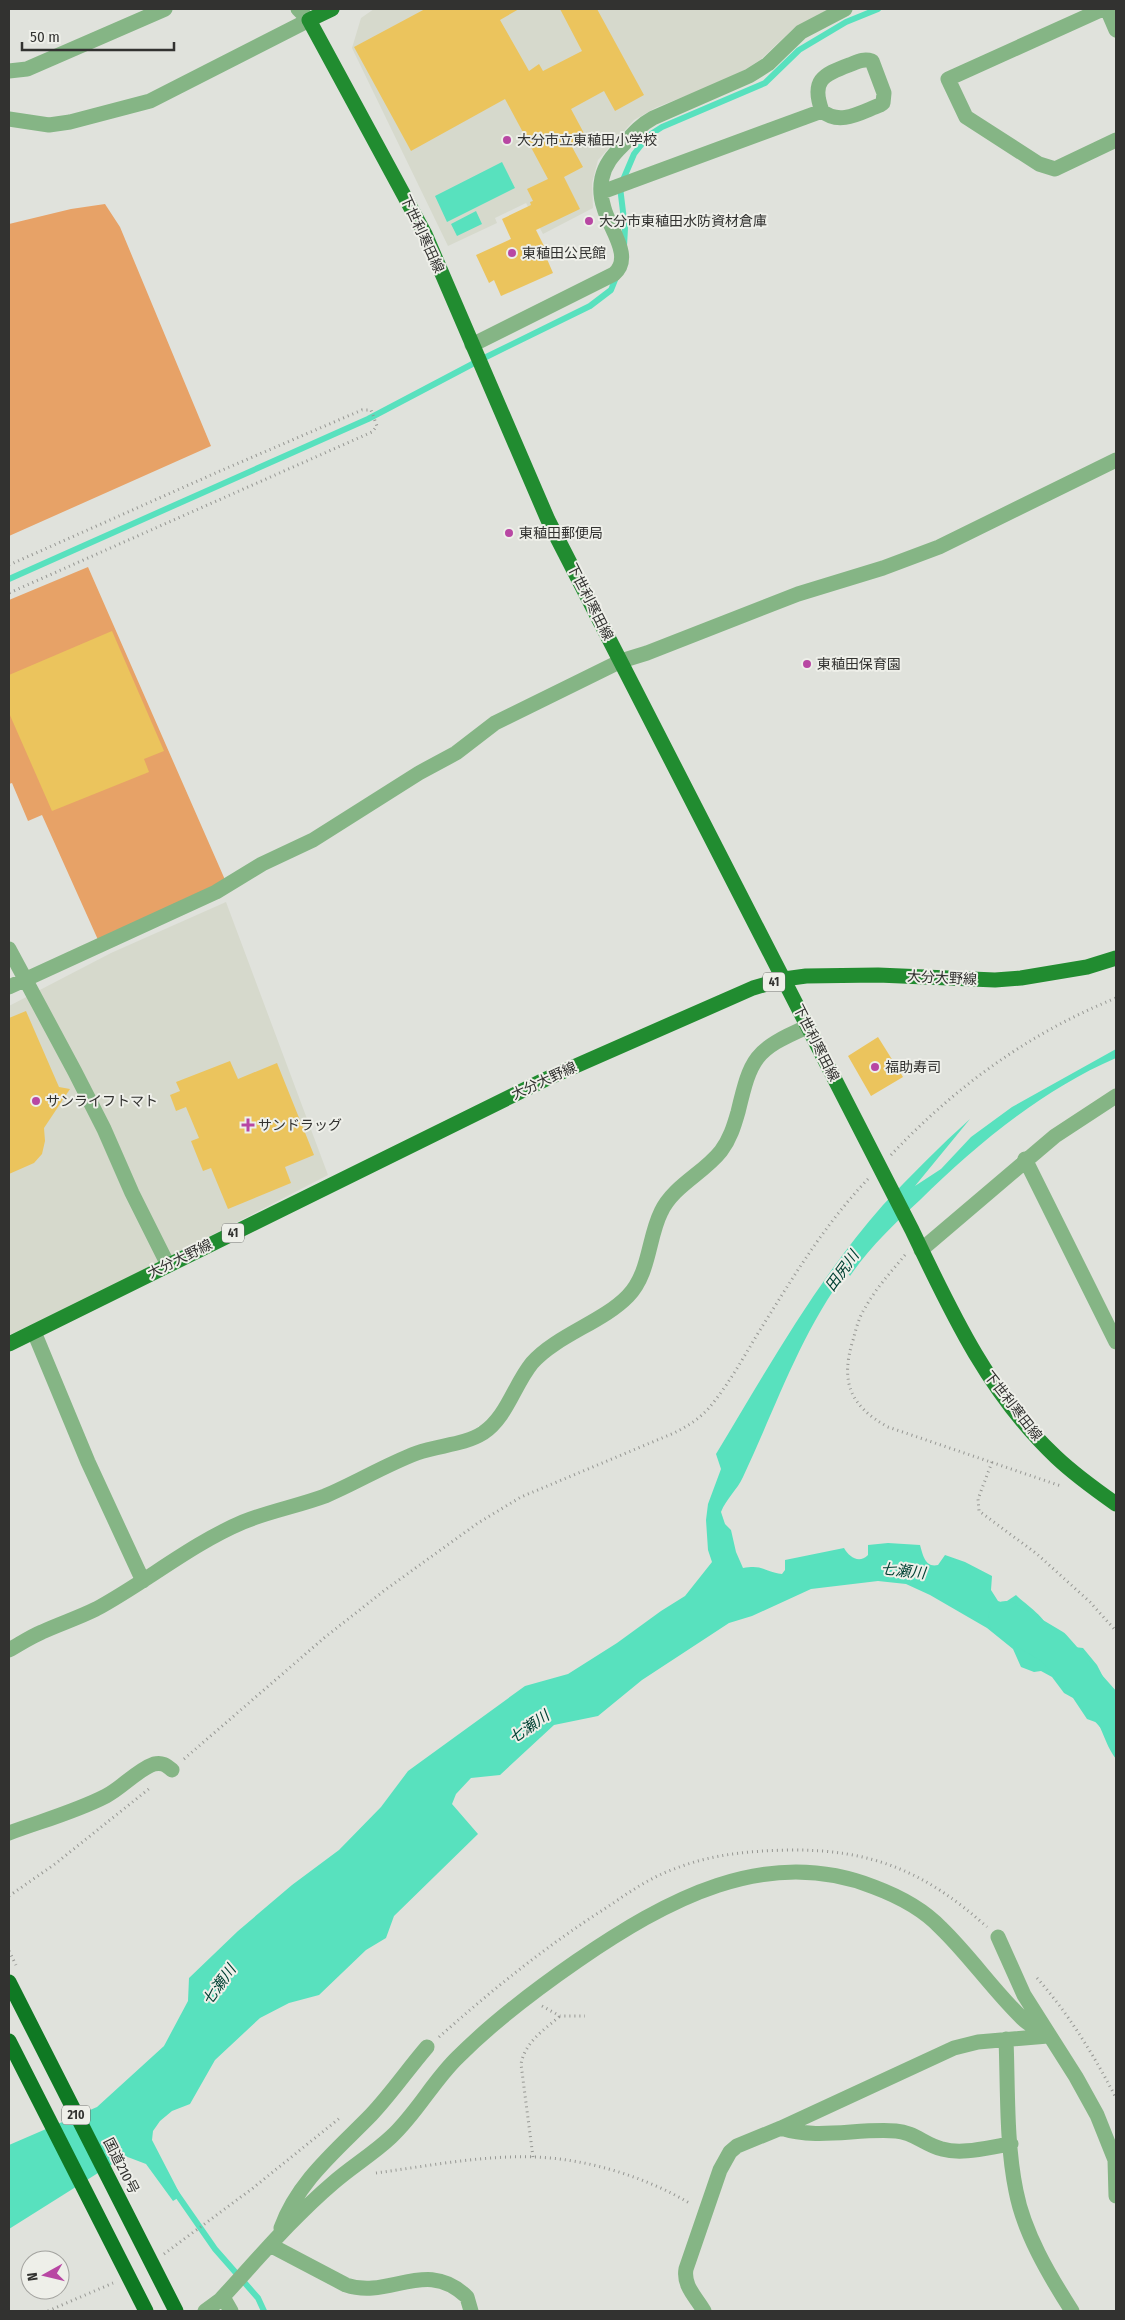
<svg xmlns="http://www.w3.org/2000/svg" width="1125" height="2320" font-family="'Fira Sans Condensed','Noto Sans JP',sans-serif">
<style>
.built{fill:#d6d9cc}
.green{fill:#e7a267}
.water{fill:#58e1be}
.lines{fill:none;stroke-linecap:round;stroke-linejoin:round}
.stream{stroke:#58e1be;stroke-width:6}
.river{stroke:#58e1be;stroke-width:36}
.building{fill:#ebc45d}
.path{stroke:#969793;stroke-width:3;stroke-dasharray:1 4;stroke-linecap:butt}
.minor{stroke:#85b585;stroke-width:15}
.major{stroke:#218c30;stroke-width:15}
.highway{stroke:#0f7923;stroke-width:15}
.poi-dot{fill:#b847a3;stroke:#eeefe9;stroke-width:2}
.labels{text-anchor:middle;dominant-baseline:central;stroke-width:4;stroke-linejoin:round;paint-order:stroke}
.shield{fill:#eeefe9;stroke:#6a6b68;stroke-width:1}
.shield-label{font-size:12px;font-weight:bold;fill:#323230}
.poi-label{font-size:14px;fill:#323230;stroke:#eeefe9;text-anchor:start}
.street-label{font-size:14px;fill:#323230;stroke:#eeefe9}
.water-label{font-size:15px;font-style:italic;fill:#014133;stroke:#eeefe9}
</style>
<rect width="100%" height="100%" fill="#e0e2dc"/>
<!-- built -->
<path class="built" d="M374,9H829L793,29L760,60L732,78L657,107L634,120L598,160L592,183L593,208L543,234L526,203L495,218L497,223L448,246L352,48L361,18Z
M226,902L328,1175L86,1300L9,1335V1006L111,953Z"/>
<!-- green -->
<path class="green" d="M105,204L120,227L211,446L9,536V224L71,209Z
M88,567L226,882L99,942L42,815L28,821L12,783L9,784V600Z"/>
<!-- water -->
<path class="water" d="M502,162L515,188L447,222L435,196Z
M476,211L482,224L457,236L451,224Z
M1116,1049V1058C1042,1090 977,1144 920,1200C894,1224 870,1247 850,1276L847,1271C800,1334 776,1407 743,1477C737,1490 726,1499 721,1512L725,1524L731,1530L736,1552L743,1568C764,1564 763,1572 782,1574L785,1570V1560L844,1548C849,1557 859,1564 868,1555V1545L888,1543L920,1545C923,1555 925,1568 938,1565L945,1555L965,1562L992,1576L991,1590L998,1601L1004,1603L1016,1595C1026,1605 1048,1618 1049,1633C1050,1642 1048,1647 1052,1656L1064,1659L1074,1647L1083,1648L1097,1665L1116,1702V1759C1108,1749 1104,1735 1098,1723L1087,1719L1073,1698L1064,1693L1052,1677L1041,1671L1034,1672L1021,1667L1013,1649L987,1628L930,1595L906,1584L878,1581L811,1589L752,1616L729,1623L642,1680L598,1716L554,1725L500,1775L471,1778L456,1794L452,1804L478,1834L394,1916L386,1938L366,1950L319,1995L289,2003L260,2018L215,2060L190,2104L172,2111L160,2121L153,2131L152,2140L181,2196L173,2201L146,2164L125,2156L9,2229V2145L97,2107L164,2046L188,2001L189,1978L238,1931L292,1885L339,1850L381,1807L408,1771L525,1686L568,1674L617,1643L661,1611L685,1596L712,1562L708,1550L706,1520L708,1504L721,1469L716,1454C766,1371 819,1277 883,1205C911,1175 940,1146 970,1119L915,1186L941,1169L971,1137L1012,1107Z"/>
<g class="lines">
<!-- stream -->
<path class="stream" d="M624,246L625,228L620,187L634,154L648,136L662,127L765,83L799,50L846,22L878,9
M9,579L368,419L480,360L590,306L611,290L617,275
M174,2190L215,2249L258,2298L264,2311"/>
<!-- river -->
<path class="river" d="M1006,1619L1053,1647L1116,1718"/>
</g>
<!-- building -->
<path class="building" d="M425,9H519L500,20L529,71L539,64L543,71L582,51L560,9H597L644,95L615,111L604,91L571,109L586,137L571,145L583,167L564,177L580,209L536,230L546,250L544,252L553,273L501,296L494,280L489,283L476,255L511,239L502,219L531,205L530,202L533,201L527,189L548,179L505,99L411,151L354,47Z
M112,631L164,751L144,759L149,772L52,811L9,713V675Z
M26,1011L59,1087L70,1089L44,1128L45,1141L42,1154L34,1163L9,1174V1018Z
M878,1037L903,1077L871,1096L848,1056Z
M230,1061L238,1079L277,1063L314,1155L285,1167L291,1183L228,1209L211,1168L203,1171L191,1141L199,1138L186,1107L176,1111L170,1095L180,1091L176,1082Z"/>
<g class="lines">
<!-- path -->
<path class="path" d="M9,565L220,471L362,410H371L377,426L372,432L9,593
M891,1155C955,1087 1029,1033 1116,998
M905,1255C891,1272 876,1288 865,1308C859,1317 856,1329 853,1340C840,1382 850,1406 888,1427L1061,1486
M992,1462L978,1499L979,1511L1037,1554L1090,1602L1116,1631
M184,1759L324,1638L385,1590L478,1523L521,1497L674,1433C686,1427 698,1420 708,1409C731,1383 752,1341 772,1311C801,1264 830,1219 868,1179
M9,1896L55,1864L150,1788
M9,1951L16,1965
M1037,1978C1068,2013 1094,2055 1116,2098
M542,2006L560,2016H585
M439,2037C492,1990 546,1946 606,1908C628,1893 649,1878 674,1869C712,1854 749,1851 789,1850C872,1849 926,1872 987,1927
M533,2157L521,2064C525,2042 544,2030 560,2016
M376,2173C428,2166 483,2155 535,2157C588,2159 646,2177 691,2204
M164,2254L253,2188L341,2117
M48,2311L113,2283"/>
<!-- minor -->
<path class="minor" d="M1103,9L948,79L966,117L1039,164L1055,169L1116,140
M1107,9L1116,30
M9,71L27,69L165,9
M9,119L49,125L70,122L150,101L309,20L298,9
M602,192L822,111C840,126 861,112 880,105L883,103L884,93L872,61C863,58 857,62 849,65C822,75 811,81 822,111
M472,345L614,274C634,257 609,228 604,208C601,199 600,187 602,178C605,164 613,155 622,146C632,135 640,125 653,118L749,76L768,64L801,32L845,9
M9,949L75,1072L104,1129L132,1193L168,1265
M9,987L216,892L262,864L313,840L419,773L456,753L495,723L621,661L647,653L798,594L883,568L939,547L1116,460
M1025,1159L1116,1342
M921,1250L1055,1136L1116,1096
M34,1332L88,1462L143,1581
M9,1650C20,1644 30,1637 42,1632C59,1624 78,1618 96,1609C146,1582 191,1544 243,1522C270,1511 298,1506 325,1496C356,1483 385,1465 417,1453C439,1445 464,1445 483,1433C507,1417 514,1385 532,1363C557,1335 603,1322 628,1296C650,1273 648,1238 661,1212C673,1186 704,1173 721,1151C730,1139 734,1126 738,1112C751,1058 754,1050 807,1027
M9,1833C41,1821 75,1812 106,1796C123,1787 137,1770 154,1764C162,1762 166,1765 172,1770
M998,1937L1024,1995L1076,2077L1097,2115L1115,2160L1116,2196
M1006,2039C1008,2089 1006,2142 1016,2191C1024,2233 1049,2275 1072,2311
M781,2128C818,2140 857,2128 896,2131C914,2132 925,2145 942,2149C963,2155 989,2147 1011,2144
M281,2228C298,2181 337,2150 371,2115C391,2094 408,2069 427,2047
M270,2245L346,2285C390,2300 426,2257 467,2297L471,2311
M223,2297L231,2311
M205,2311L220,2300C257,2260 292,2218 333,2183C351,2167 373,2154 391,2137C417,2113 433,2081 458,2057C494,2021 535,1990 577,1961C665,1901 765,1844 874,1887C898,1896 924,1910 941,1928C970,1956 993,1990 1022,2018C1029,2025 1039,2030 1048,2036
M704,2311C696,2297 683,2286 686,2269L720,2170L730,2152L737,2146L781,2128L954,2048L978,2042L1048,2036"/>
<!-- major -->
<path class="major" d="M332,9L309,20L425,234L548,520L912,1230C951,1312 989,1394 1056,1457C1075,1475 1096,1490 1116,1504
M9,1344L546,1079L753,988L784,979L806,976L878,975L995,980L1021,978L1087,967L1116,958"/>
<!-- highway -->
<path class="highway" d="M9,1982L176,2311
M9,2041L146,2311"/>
</g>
<!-- markers -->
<g class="poi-dot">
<circle cx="507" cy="140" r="5"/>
<circle cx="589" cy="221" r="5"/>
<circle cx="512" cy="253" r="5"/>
<circle cx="509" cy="533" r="5"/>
<circle cx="807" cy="664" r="5"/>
<circle cx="875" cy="1067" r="5"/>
<circle cx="36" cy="1101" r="5"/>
<path d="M245.5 1117.5h5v5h5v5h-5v5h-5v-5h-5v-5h5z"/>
</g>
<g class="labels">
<!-- shield labels -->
<g class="shield">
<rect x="763" y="972.5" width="22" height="19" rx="4"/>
<rect x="222" y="1223.5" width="22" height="19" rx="4"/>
<rect x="62" y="2105.5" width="28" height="19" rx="4"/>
</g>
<g class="shield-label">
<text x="774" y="982">41</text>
<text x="233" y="1233">41</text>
<text x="76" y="2115">210</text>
</g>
<!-- poi labels -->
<g class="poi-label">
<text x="517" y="140">大分市立東稙田小学校</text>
<text x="599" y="221">大分市東稙田水防資材倉庫</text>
<text x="522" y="253">東稙田公民館</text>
<text x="519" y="533">東稙田郵便局</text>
<text x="817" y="664">東稙田保育園</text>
<text x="885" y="1067">福助寿司</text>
<text x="46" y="1101">サンライフトマト</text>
<text x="258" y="1125">サンドラッグ</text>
</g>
<!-- street labels -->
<g class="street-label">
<text transform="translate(422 234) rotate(65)">下世利寒田線</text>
<text transform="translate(590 602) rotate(63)">下世利寒田線</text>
<text transform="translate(942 978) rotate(3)">大分大野線</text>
<text transform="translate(816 1043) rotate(63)">下世利寒田線</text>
<text transform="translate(544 1081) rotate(-25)">大分大野線</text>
<text transform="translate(180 1259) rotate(-26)">大分大野線</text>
<text transform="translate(1013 1406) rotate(52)">下世利寒田線</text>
<text transform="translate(121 2166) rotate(63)">国道210号</text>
</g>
<!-- water labels -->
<g class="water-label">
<text transform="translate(842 1271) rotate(-54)">田尻川</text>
<text transform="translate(903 1571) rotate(6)">七瀬川</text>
<text transform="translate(529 1727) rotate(-35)">七瀬川</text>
<text transform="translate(219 1985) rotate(-54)">七瀬川</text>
</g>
</g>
<!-- border -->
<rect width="1125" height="2320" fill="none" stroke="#323230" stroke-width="20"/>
<!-- north arrow -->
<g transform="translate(45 2275) rotate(262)"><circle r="24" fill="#eeefe9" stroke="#a3a39f"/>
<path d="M0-4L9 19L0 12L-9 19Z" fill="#b847a3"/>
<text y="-8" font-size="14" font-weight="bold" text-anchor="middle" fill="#323230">N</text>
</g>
<!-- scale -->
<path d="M22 42v8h152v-8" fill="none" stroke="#323230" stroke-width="2.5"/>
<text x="30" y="42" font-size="15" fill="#323230" stroke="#eeefe9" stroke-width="4" paint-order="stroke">50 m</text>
</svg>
